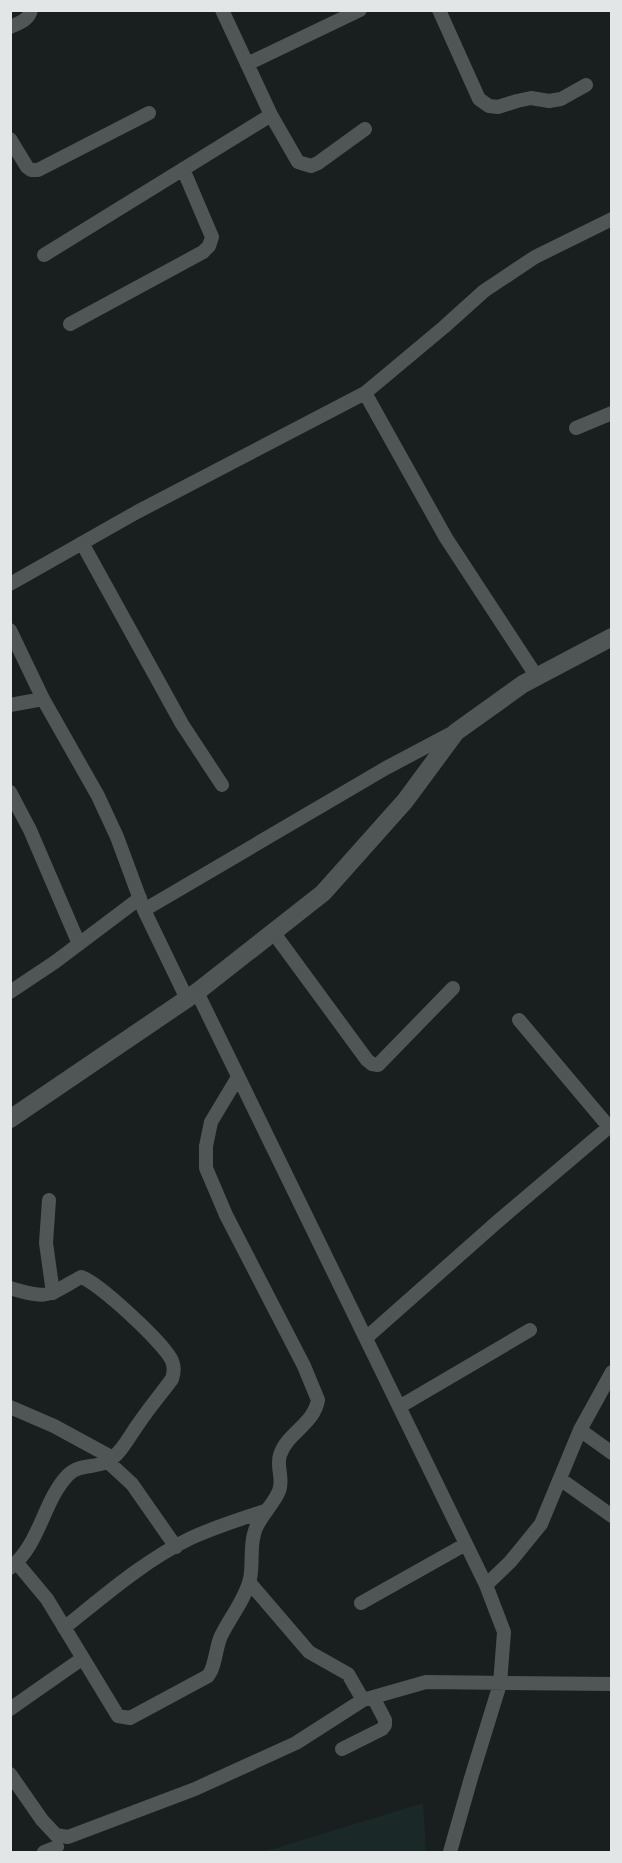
<svg xmlns="http://www.w3.org/2000/svg" width="622" height="1863" font-family="'Times New Roman',serif">
<style>
.built{fill:#1b2828}
.lines{fill:none;stroke-linecap:round;stroke-linejoin:round}
.street{stroke:#505656;stroke-width:14}
.secondary{stroke:#505656;stroke-width:18}
</style>
<rect width="100%" height="100%" fill="#191e1e"/>
<!-- built -->
<path class="built" d="M423,1803L426,1852H263Z"/>
<g class="lines">
<!-- street -->
<path class="street" d="M222,10L271,115L298,162L311,166L318,163L365,129
M439,10L479,99L489,106L498,107L517,101L531,98L549,101L561,99L586,85
M10,27C19,23 29,20 31,10
M247,64L360,10
M10,139L27,167L31,170H38L149,113
M44,255L271,115
M70,324L203,252L209,246L212,237L183,169
M365,393L446,538L537,677
M576,428L612,413
M82,543L182,724L222,785
M10,584L137,512L365,393L444,327L484,291L535,257L612,219
M10,630L43,699L98,796L117,837L144,910L187,999
M10,705L43,699
M10,792L30,830L79,944
M144,910L386,768L454,732
M273,932L367,1060L372,1064L378,1065L453,988
M10,992L55,962L140,898
M197,992L486,1585L504,1632L500,1684L471,1778L450,1852
M49,1200L46,1243L53,1293
M10,1288C48,1300 47,1296 81,1277C98,1282 166,1345 172,1361C175,1368 174,1373 172,1379C161,1394 149,1408 139,1423C130,1435 121,1454 107,1462C94,1468 79,1464 68,1475C43,1501 40,1545 10,1568
M366,1338L497,1222L609,1127L519,1020
M10,1407L54,1426L111,1457
M399,1407L530,1330
M580,1430L612,1453
M107,1461L132,1484L176,1547
M560,1479L612,1516
M17,1563L47,1599L118,1716L130,1718L208,1676L211,1671C216,1660 216,1647 221,1636C230,1617 245,1600 250,1579C253,1565 250,1548 254,1534C258,1517 273,1506 279,1491C284,1479 276,1467 280,1455C287,1433 314,1424 318,1400L304,1366L226,1215L206,1168V1146L211,1122L238,1077
M249,1582L309,1652L348,1674L363,1700
M486,1585L510,1562L541,1524L580,1430L612,1372
M361,1603L466,1544
M64,1628C104,1596 145,1560 191,1538C215,1527 240,1519 265,1511
M10,1709L83,1658
M342,1749L382,1729L385,1725V1720L373,1697
M10,1774L42,1820L56,1835L68,1837L195,1789L296,1743L363,1700L426,1682L612,1684
M44,1852L57,1847"/>
<!-- secondary -->
<path class="secondary" d="M10,1119L197,992L323,893L405,801L456,732L523,684L612,637"/>
</g>
<!-- border -->
<rect width="622" height="1863" fill="none" stroke="#e3e6e6" stroke-width="24"/>
</svg>
